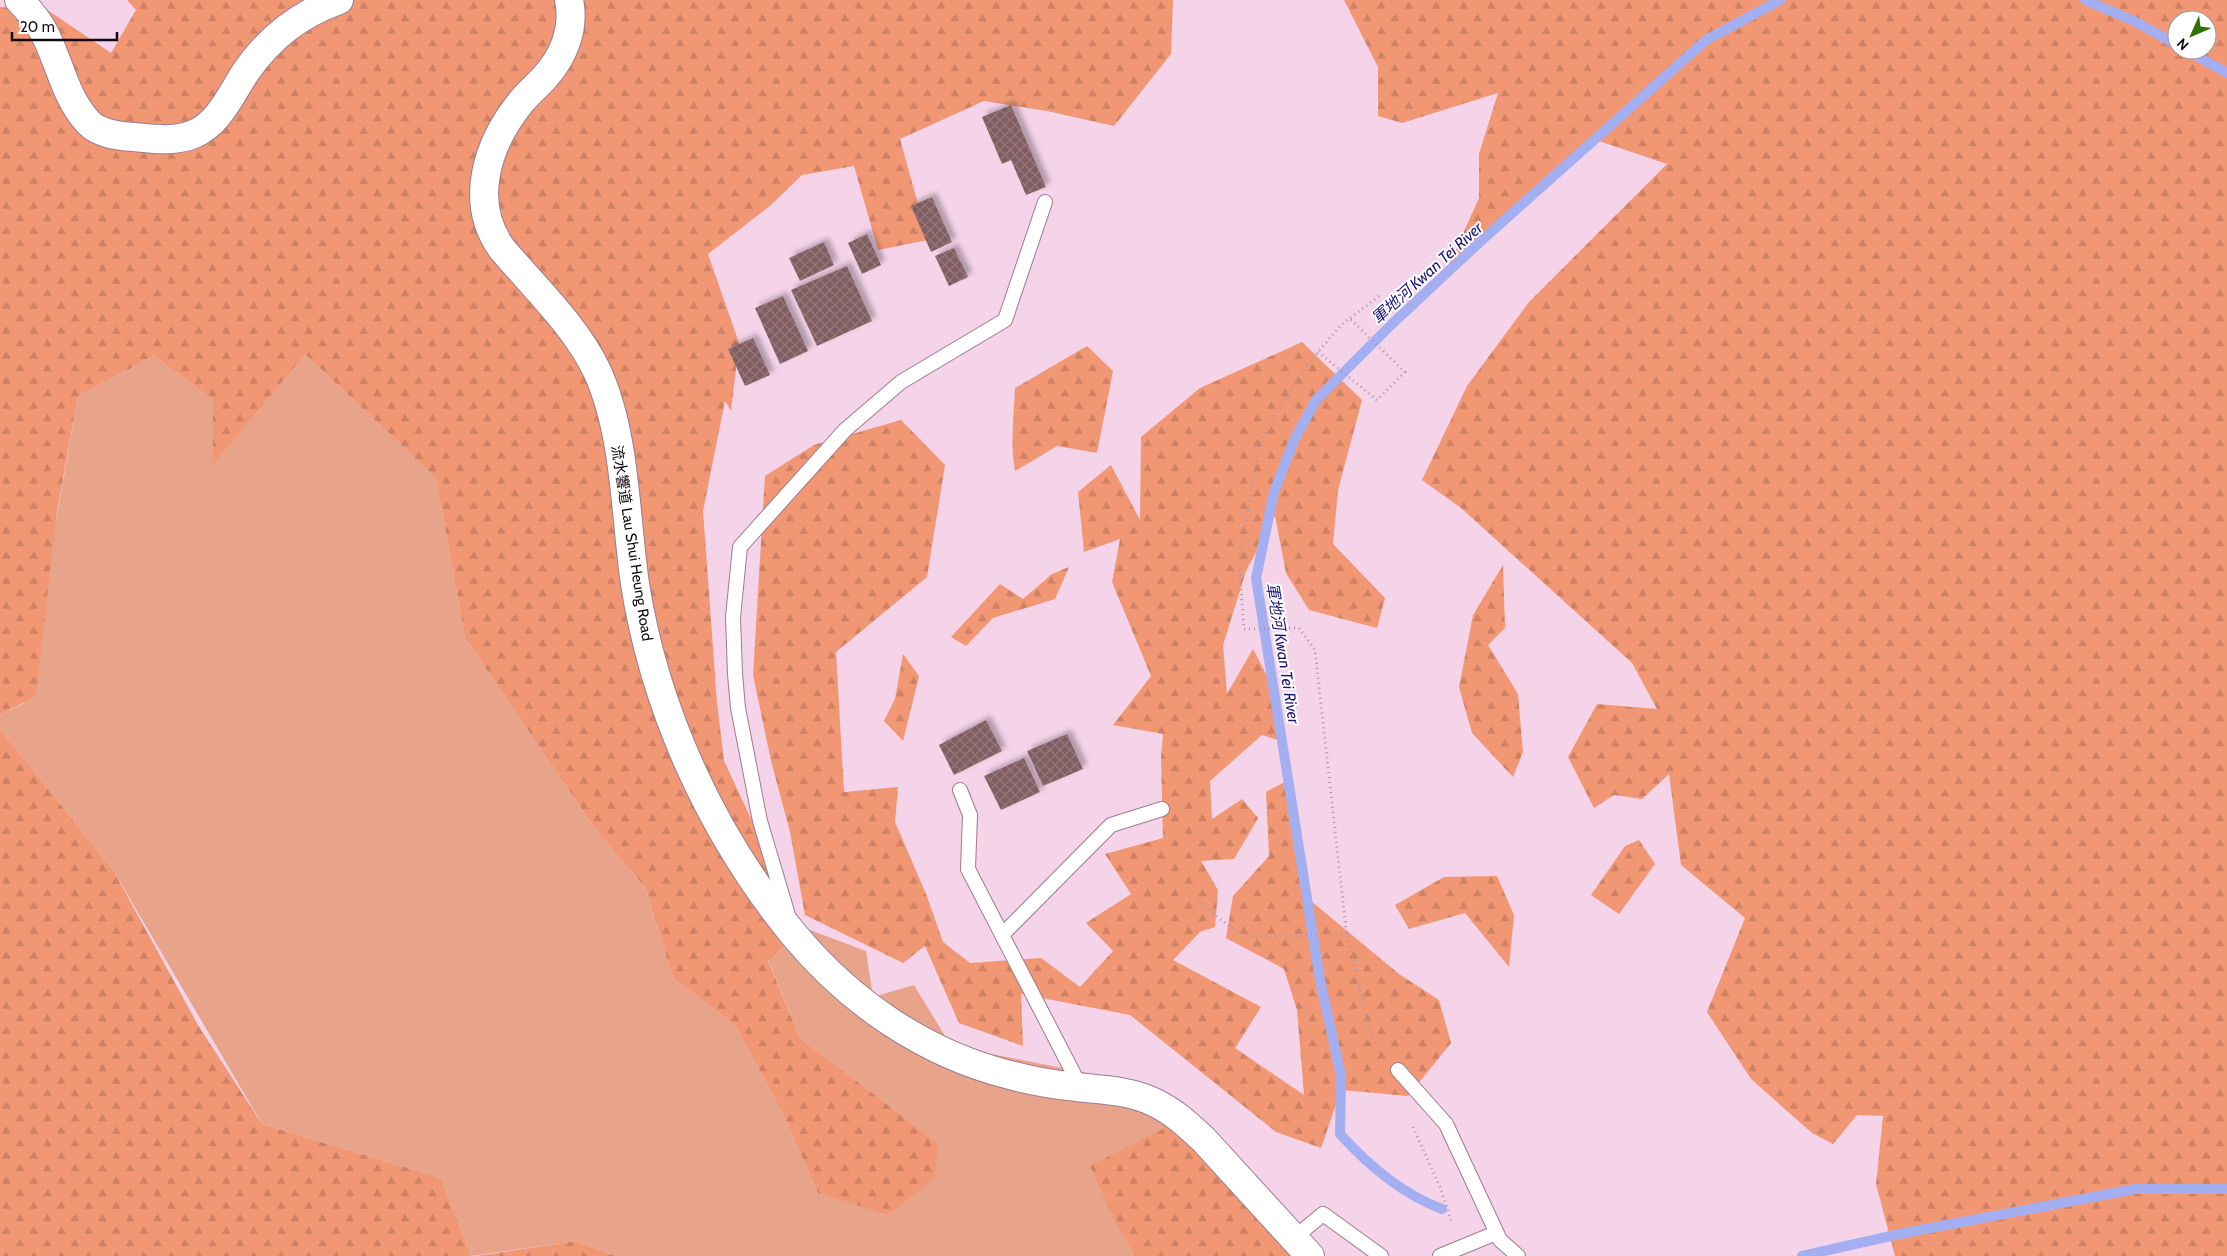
<svg xmlns="http://www.w3.org/2000/svg" width="2227" height="1256" font-family="Cabin,'Noto Sans SC',sans-serif">
<style>
.green{fill:#e8a48a}
.forest{fill:url(#forest-firs);fill-rule:evenodd}
.lines{fill:none;stroke-linecap:round;stroke-linejoin:round}
.stream{stroke:#a3aff1;stroke-width:10}
.building{fill:url(#building-cross-hatch);filter:url(#shadow)}
.lane-casing{stroke:#9b7c91;stroke-width:16}
.street-casing{stroke:#9b7c91;stroke-width:30}
.path{stroke:#b196a8;stroke-width:3;stroke-dasharray:1 4;stroke-linecap:butt}
.lane{stroke:#fff;stroke-width:14}
.street{stroke:#fff;stroke-width:28}
.labels{text-anchor:middle;dominant-baseline:central;stroke-width:4;stroke-linejoin:round;paint-order:stroke}
.street-label{font-size:15px;fill:#140911;stroke:#fff}
.water-label{font-size:16px;font-style:italic;fill:#1e1774;stroke:#fff}
</style>
<defs>
<pattern id="forest-firs" width="22" height="20" patternUnits="userSpaceOnUse" patternTransform="scale(1.25)"><rect width="22" height="20" fill="#f19774"/><path d="M5 1l3.5 6h-7zM16 11l3.5 6h-7z" fill="#ce8163"/></pattern>
<pattern id="building-cross-hatch" width="8" height="8" patternUnits="userSpaceOnUse" patternTransform="scale(1.25)"><rect width="8" height="8" fill="#815d61"/><path d="M0 0l8 8M0 8l8-8" fill="none" stroke="#92777b"/></pattern>
<filter id="shadow"><feDropShadow dx="4.5" dy="-4.5" stdDeviation="2.5" flood-color="#0004"/></filter>
</defs>
<rect width="100%" height="100%" fill="#f5d3e9"/>
<!-- green -->
<path class="green" d="M304,353L436,478L465,638L598,833L645,887L673,978L735,1025L781,1110L818,1193L938,1143L800,1038L768,960L802,927L866,951L873,997L914,985L951,1046L1088,1073L1182,1119L1138,1256H615L577,1241L471,1256L441,1178L262,1124L113,870L0,729V715L24,703L78,396L154,356L213,400V464Z"/>
<!-- forest -->
<path class="forest" d="M127,0H1173L1171,54L1114,126L1047,111L984,101L900,139L928,240L878,250L854,166L802,175L771,205L708,254L739,343L731,411L725,401L703,511L717,703L724,761L802,927L768,961L800,1038L938,1143L934,1179L888,1215L818,1193L781,1110L735,1025L673,978L645,887L598,833L465,638L436,478L305,354L213,465V400L154,356L78,396L57,512L36,696L0,715V7L49,11L111,53L136,10Z
M1344,0H2227V1256H1895L1876,1184L1883,1116L1857,1115L1833,1144L1812,1133L1751,1079L1707,1012L1745,918L1681,865L1669,774L1642,799L1614,795L1594,808L1568,757L1597,704L1657,709L1632,663L1461,508L1422,480L1467,386L1529,302L1667,164L1593,139L1443,278L1479,198V154L1498,93L1402,123L1378,116V67ZM2177,20H2207V50H2177Z
M1302,342L1362,400L1338,490L1333,544L1385,598L1377,628L1309,610L1286,573L1275,516L1246,571L1223,645L1227,694L1253,649L1267,676L1284,742L1262,735L1210,781L1212,819L1242,799L1258,818L1234,859L1201,861L1218,890L1215,927L1200,932L1173,960L1261,1007L1235,1048L1304,1095L1297,1010L1284,969L1226,938L1233,896L1269,856L1266,792L1290,779L1295,833L1305,896L1399,974L1439,1000L1451,1043L1408,1096L1341,1090L1321,1148L1276,1132L1130,1015L1021,994L1023,1046L959,1023L925,946L903,963L805,915L790,832L771,761L753,675L765,476L814,445L901,420L945,465L927,577L836,652L844,792L898,787L895,822L926,894L943,942L970,963L1041,958L1080,987L1113,951L1086,923L1131,894L1105,854L1163,838L1161,757L1163,734L1113,725L1151,676L1112,582L1120,539L1084,552L1078,492L1111,465L1140,520L1141,437L1200,388Z
M1087,346L1113,371L1097,453L1057,446L1015,471C1010,444 1014,416 1015,388Z
M1503,565L1505,628L1488,645L1518,694L1523,752L1513,777L1472,733L1459,687L1473,615Z
M1069,567L1055,599L993,618L966,646L951,637L1000,584L1023,599L1052,574Z
M903,654L919,676L903,741L884,721L895,699Z
M0,729L113,870L198,1025L262,1124L441,1178L471,1256H0Z
M1639,840L1655,864L1619,914L1591,895L1625,846Z
M1497,876L1514,915L1509,967L1465,913L1409,929L1395,905L1444,877Z
M1182,1119L1298,1256H1136L1120,1231L1090,1166Z
M577,1241L615,1256H476Z"/>
<g class="lines">
<!-- stream -->
<path class="stream" d="M2085,0L2134,21L2177,45
M2186,50L2227,73
M1442,1209C1402,1194 1368,1165 1340,1134L1341,1076L1320,980L1256,578L1274,492L1294,440L1316,400L1392,324L1482,240L1706,40L1780,0
M1802,1256L1904,1233L2135,1189H2227"/>
</g>
<!-- building -->
<path class="building" d="M1011,105L1046,187L1026,195L1011,160L1002,164L982,117Z
M932,197L952,242L931,252L911,206Z
M867,234L881,265L862,274L848,243Z
M824,242L834,265L800,281L789,258Z
M954,248L968,277L949,286L935,256Z
M847,266L872,321L817,346L791,290Z
M783,296L808,351L780,364L755,308Z
M753,338L770,375L745,386L728,349Z
M986,720L1002,751L954,775L939,745Z
M1067,734L1083,769L1043,786L1027,751Z
M1024,758L1040,792L1001,810L984,776Z"/>
<g class="lines">
<!-- lane casing -->
<g class="lane-casing">
<path id="lane" d="M960,790L970,815L968,869L1081,1088
M788,915L760,821L738,708L735,674L733,617L740,547L845,430L901,382L1005,320L1045,202
M1002,935L1111,825L1162,809
M1398,1070L1446,1124L1500,1240L1518,1256
M1294,1238L1323,1214L1381,1256
M1440,1256L1496,1233"/>
</g>
<!-- street casing -->
<g class="street-casing">
<path id="street" d="M19,0C27,8 35,17 41,27C59,57 63,95 88,122C99,134 118,136 134,137C154,139 175,142 194,134C220,123 232,92 247,70C271,36 300,14 339,0
M569,0C575,28 564,56 545,77C537,86 528,93 521,102C487,144 468,202 502,249C535,288 575,325 597,371C626,434 625,516 635,584C655,711 713,837 795,936C850,1002 925,1054 1010,1075C1032,1081 1054,1085 1077,1087C1101,1090 1126,1090 1149,1100C1171,1109 1187,1124 1204,1140L1310,1256"/>
</g>
<!-- path -->
<path class="path" d="M1379,296L1341,325L1318,352L1300,375L1260,439L1239,564L1244,629L1299,628L1315,650L1346,929L1369,1030L1380,1053
M1318,352L1377,400L1405,372L1349,318
M1198,899C1210,909 1225,926 1240,932C1264,942 1320,934 1347,933
M1413,1127L1440,1187L1452,1223"/>
<!-- lane -->
<use href="#lane" class="lane"/>
<!-- street -->
<use href="#street" class="street"/>
</g>
<g class="labels">
<!-- street labels -->
<g class="street-label">
<text transform="translate(632 543) rotate(81)">流水響道 Lau Shui Heung Road</text>
</g>
<!-- water labels -->
<g class="water-label">
<text transform="translate(1427 273) rotate(-42)">軍地河 Kwan Tei River</text>
<text transform="translate(1283 653) rotate(81)">軍地河 Kwan Tei River</text>
</g>
</g>
<!-- north arrow -->
<g transform="translate(2192 35) rotate(225)"><circle r="24" fill="#ffffff" stroke="#a19da0"/>
<path d="M0-4L9 19L0 12L-9 19Z" fill="#347104"/>
<text y="-8" font-size="14" font-weight="bold" text-anchor="middle" fill="#140911">N</text>
</g>
<!-- scale -->
<path d="M12 32v8h105v-8" fill="none" stroke="#140911" stroke-width="2.5"/>
<text x="20" y="32" font-size="15" fill="#140911" stroke="#ffffff" stroke-width="4" paint-order="stroke">20 m</text>
</svg>
